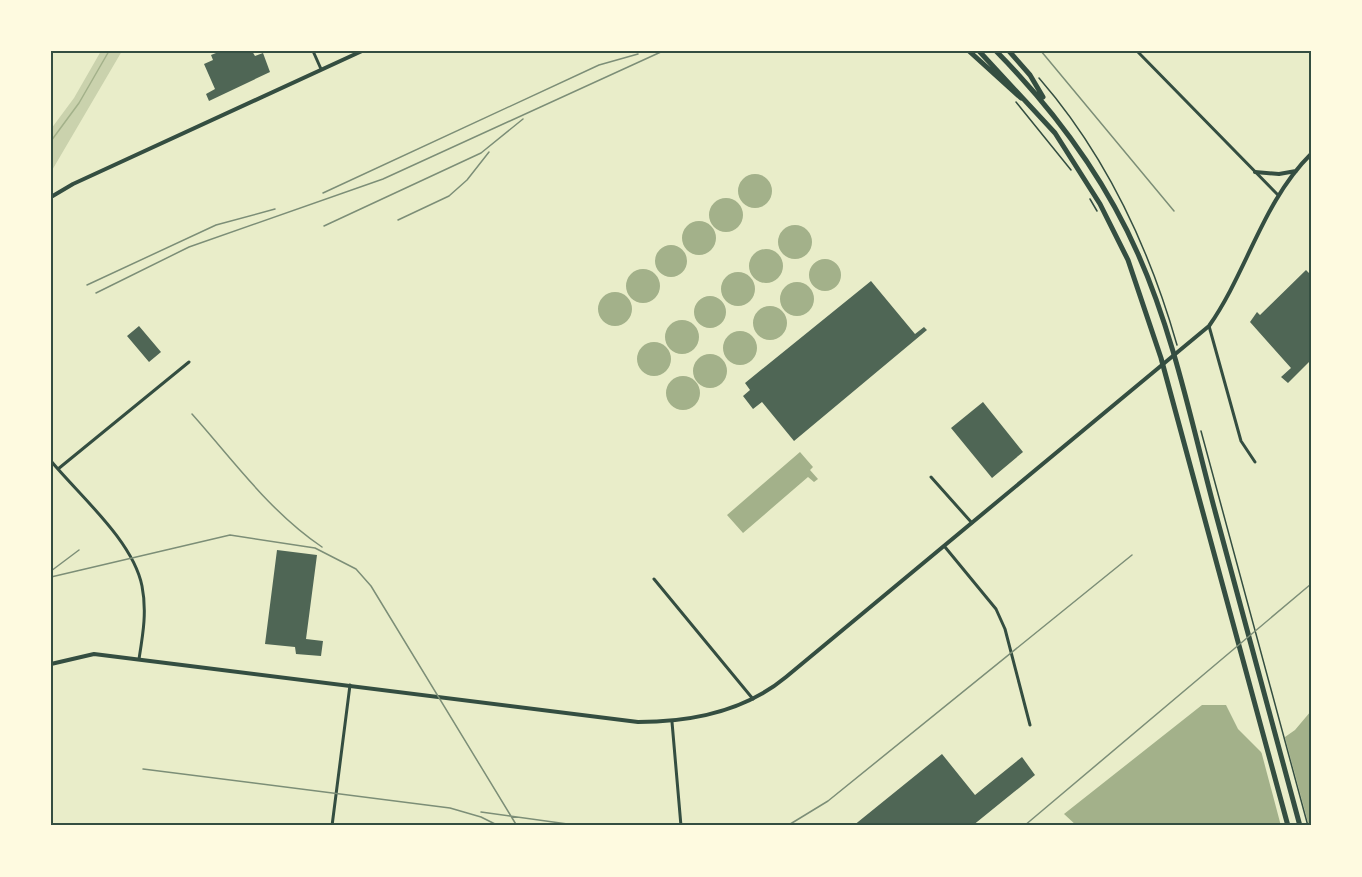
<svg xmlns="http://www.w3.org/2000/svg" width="1362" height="877" font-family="'Noto Serif',serif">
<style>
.green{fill:#cad2ad}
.water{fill:#a3b18a}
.pier{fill:#e9edc9}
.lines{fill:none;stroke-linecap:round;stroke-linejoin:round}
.stream{stroke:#a3b18a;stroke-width:1.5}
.building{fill:#4f6655}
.path{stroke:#344e41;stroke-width:1.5}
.minor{stroke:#344e41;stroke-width:3}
.tertiary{stroke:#344e41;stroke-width:4}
.motorway{stroke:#344e41;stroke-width:5}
.rail{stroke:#7c8e77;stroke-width:1.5}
.neatline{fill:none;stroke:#344e41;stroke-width:2}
</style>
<rect width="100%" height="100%" fill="#e9edc9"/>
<!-- green -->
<path class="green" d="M101,51H122L51,172V129L74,98Z"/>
<!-- water -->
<path class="water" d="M738 191a17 17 0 1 1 34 0a17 17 0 1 1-34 0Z
M709 215a17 17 0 1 1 34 0a17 17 0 1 1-34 0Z
M682 238a17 17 0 1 1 34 0a17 17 0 1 1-34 0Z
M778 242a17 17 0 1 1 34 0a17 17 0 1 1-34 0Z
M655 261a16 16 0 1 1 32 0a16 16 0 1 1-32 0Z
M749 266a17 17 0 1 1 34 0a17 17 0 1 1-34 0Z
M809 275a16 16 0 1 1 32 0a16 16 0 1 1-32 0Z
M626 286a17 17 0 1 1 34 0a17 17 0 1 1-34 0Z
M721 289a17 17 0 1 1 34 0a17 17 0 1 1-34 0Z
M780 299a17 17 0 1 1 34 0a17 17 0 1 1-34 0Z
M598 309a17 17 0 1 1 34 0a17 17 0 1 1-34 0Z
M694 312a16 16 0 1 1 32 0a16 16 0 1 1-32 0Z
M753 323a17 17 0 1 1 34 0a17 17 0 1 1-34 0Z
M665 337a17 17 0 1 1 34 0a17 17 0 1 1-34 0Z
M723 348a17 17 0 1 1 34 0a17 17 0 1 1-34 0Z
M637 359a17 17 0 1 1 34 0a17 17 0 1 1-34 0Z
M693 371a17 17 0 1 1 34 0a17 17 0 1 1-34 0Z
M666 393a17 17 0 1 1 34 0a17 17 0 1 1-34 0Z
M800,452L813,467L810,470L818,479L814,482L808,477L743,533L727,515Z
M1202,705H1226L1238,729L1262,753L1295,730L1311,711V826H1077L1064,814Z"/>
<!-- pier -->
<path class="pier" d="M1284,734L1309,826H1281L1260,747L1263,750Z"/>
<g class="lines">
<!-- stream -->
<path class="stream" d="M51,141L79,103L109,51"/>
</g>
<!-- building -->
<path class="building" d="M221,51H252L255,56L263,53L270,72L209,101L206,94L215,89L204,64L213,60L211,55Z
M1306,270L1311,275V360L1288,383L1281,377L1291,368L1250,322L1257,312L1260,315Z
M871,281L915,334L924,327L927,330L794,441L762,402L753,409L743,396L750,390L745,383Z
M139,326L161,352L149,362L127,336Z
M983,402L1023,452L992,478L951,428Z
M277,550L317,555L306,639L323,641L321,656L296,654L295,647L265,644Z
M942,754L975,795L1022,757L1035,775L972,826H853Z"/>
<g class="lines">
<!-- path -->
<path class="path" d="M1039,78C1106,155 1149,247 1177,345
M1016,102L1071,170
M1090,199L1097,211
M1201,431L1308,826"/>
<!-- minor -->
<path class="minor" d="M313,51L321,69
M1137,51L1278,195
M1209,326L1241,441L1255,462
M51,461C80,496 133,541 142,586C147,611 143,634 139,659
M58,469L189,362
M931,477L972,523
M945,547L996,609L1005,629L1030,725
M654,579L753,699
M672,722L681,826
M332,826L350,685"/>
<!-- tertiary -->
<path class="tertiary" d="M1255,172L1279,174L1296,171
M51,197L73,184L362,51
M51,664L94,654L638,722C691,722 744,712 786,677L1209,326C1247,272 1263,201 1311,154"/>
<!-- motorway -->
<path class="motorway" d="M969,51L1021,98
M979,51L1055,133L1100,204L1128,260L1161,358L1288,826
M996,51C1055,111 1104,177 1138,254C1174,335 1192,425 1215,511C1243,616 1272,721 1300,826
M1009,51L1030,75L1043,97"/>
<!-- rail -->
<path class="rail" d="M1041,51L1174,211
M323,193L599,65L638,54
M398,220L449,196L467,180L489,152
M324,226L481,153L523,119
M87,285L216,225L275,209
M96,293L189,247L383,179L663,51
M192,414C233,460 270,512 322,547
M51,571L79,550
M51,577L230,535L315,548L356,569L371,586L517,826
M143,769L450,808L481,817L499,826
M481,812L582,826
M787,826L828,801L1132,555
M1024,826L1311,584"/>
</g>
<!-- border -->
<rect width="1362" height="877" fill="none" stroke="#fefae0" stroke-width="105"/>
<rect x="52" y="52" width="1258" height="772" class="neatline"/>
</svg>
